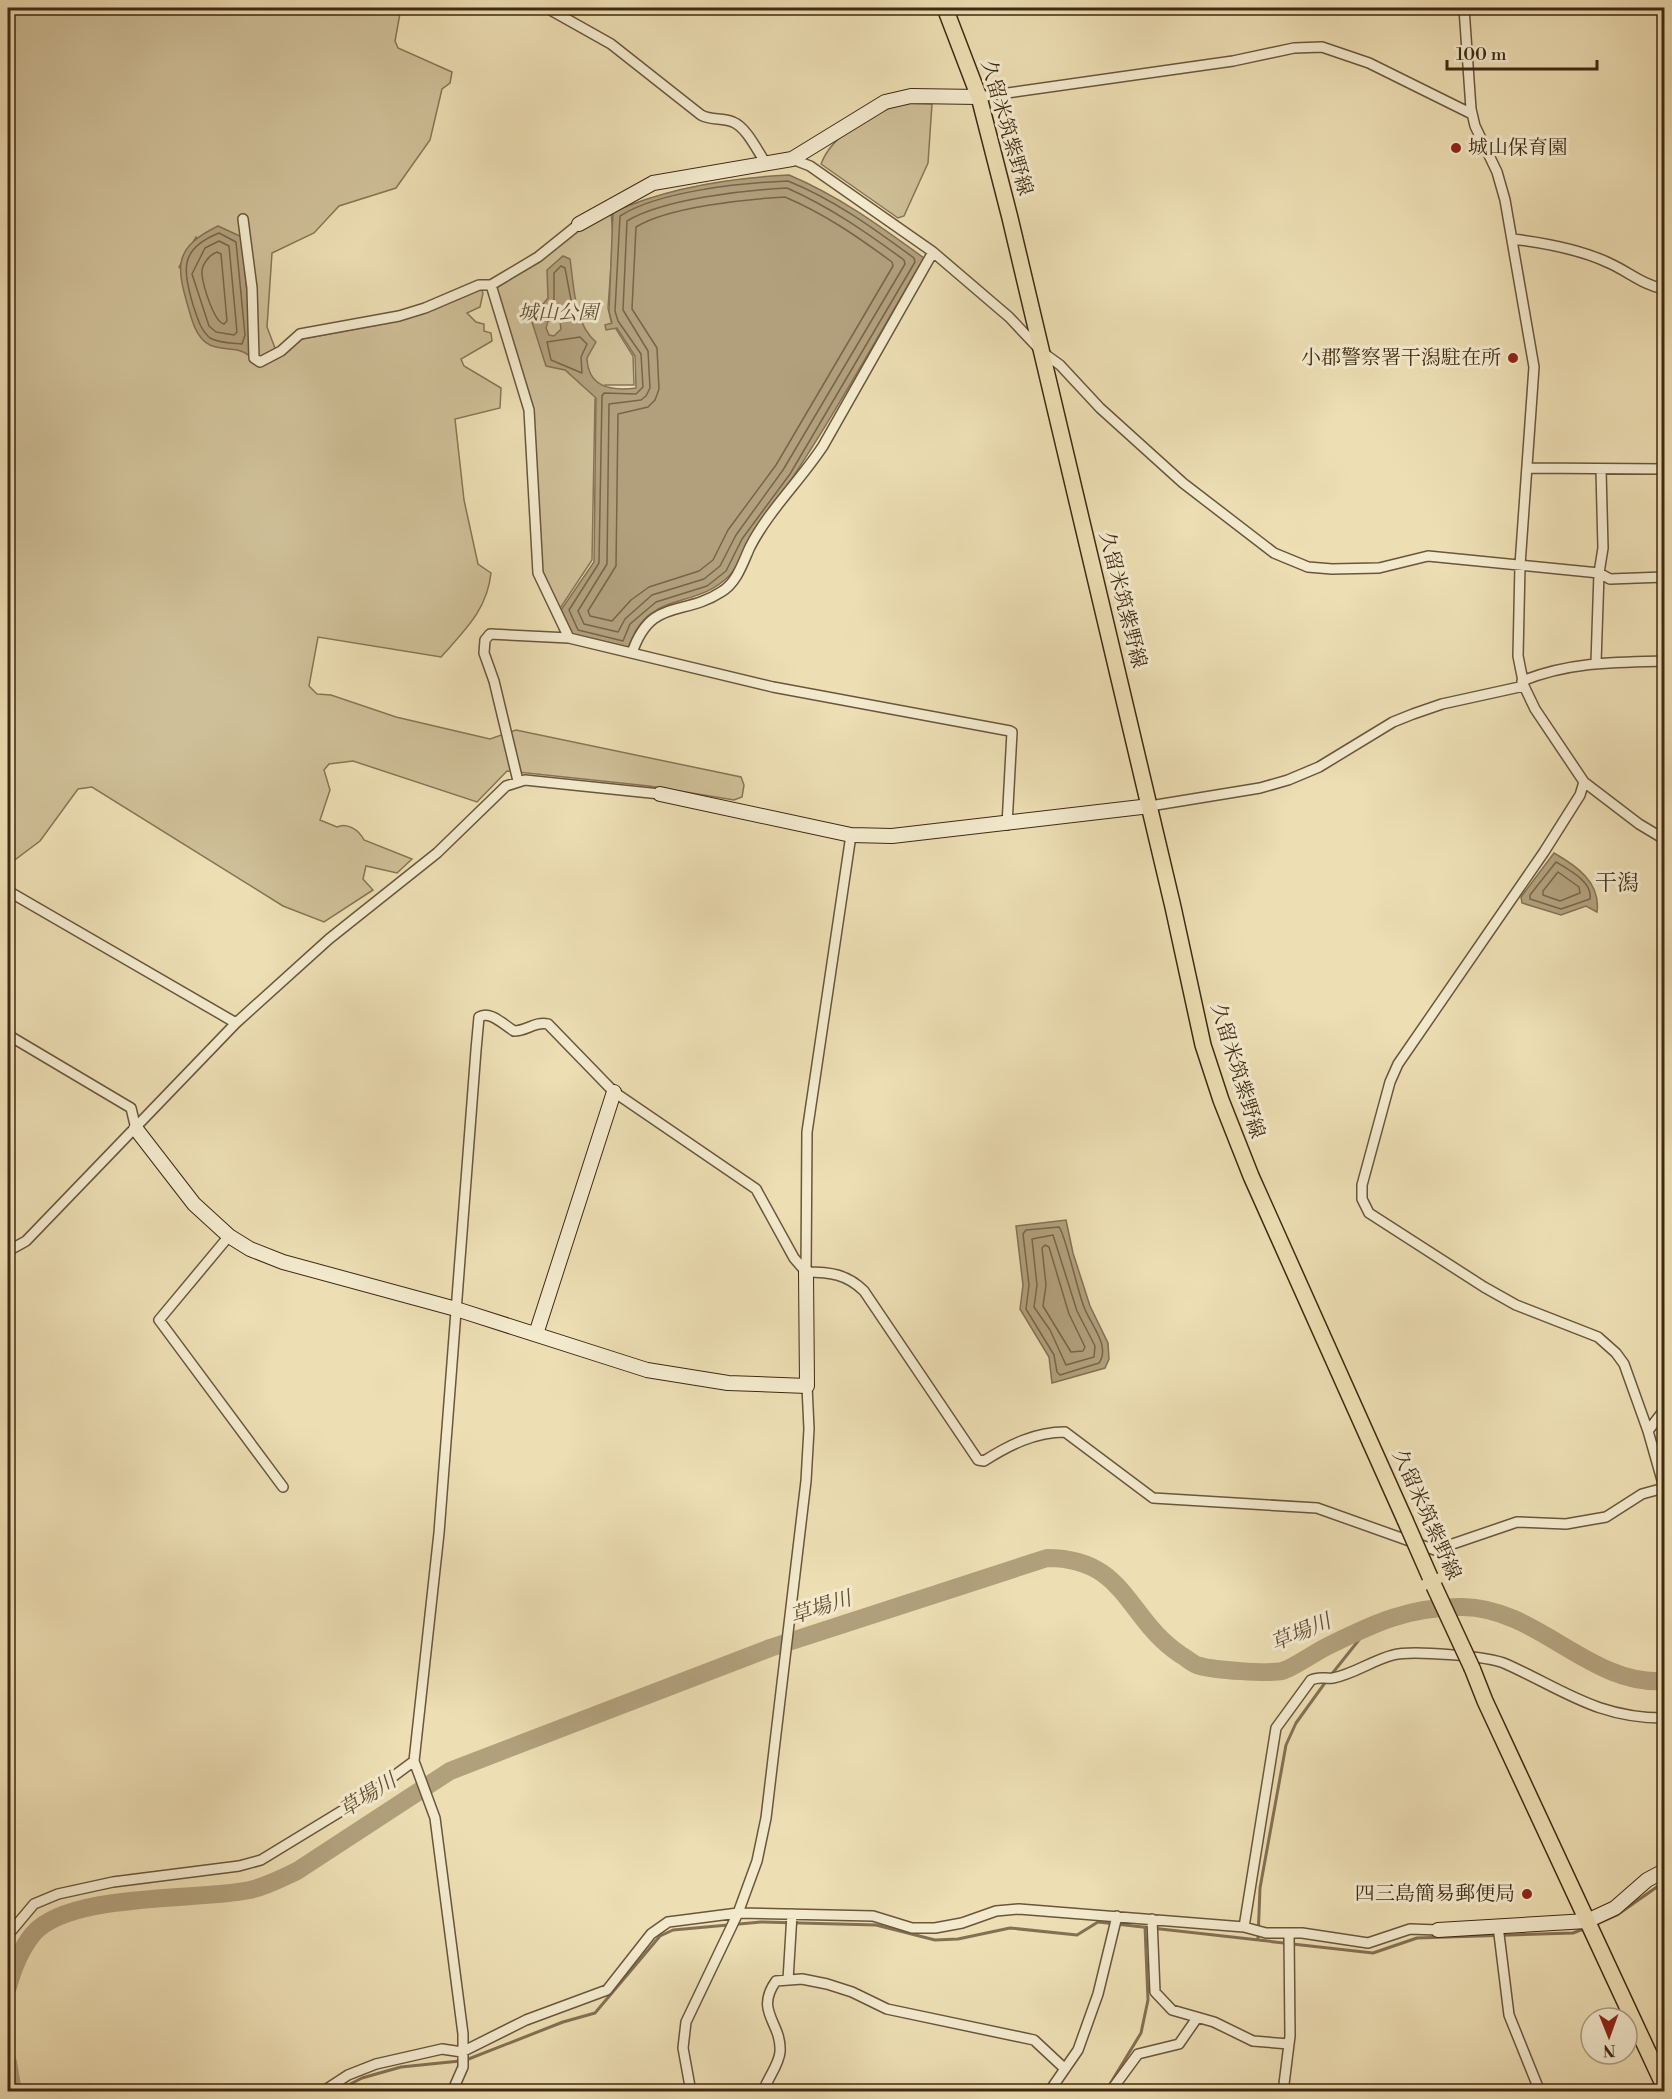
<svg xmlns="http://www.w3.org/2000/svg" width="1672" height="2099" font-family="'Libre Bodoni','Noto Serif JP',serif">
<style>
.green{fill:#cfbf98;stroke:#877456;stroke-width:1.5;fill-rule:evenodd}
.water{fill:#b2a07d;stroke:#847053;stroke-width:1.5;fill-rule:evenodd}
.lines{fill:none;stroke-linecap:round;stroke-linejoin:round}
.shore{stroke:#786448;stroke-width:1.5}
.stream{stroke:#847053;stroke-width:3}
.river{stroke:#b2a07d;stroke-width:18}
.street-casing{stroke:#6a563b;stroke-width:12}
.secondary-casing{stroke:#3f2913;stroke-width:16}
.primary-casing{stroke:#3f2913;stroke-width:18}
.street{stroke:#f3eace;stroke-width:9}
.secondary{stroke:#f3eace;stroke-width:14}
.primary{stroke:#eddeb3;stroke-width:15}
.primary-bridge-casing{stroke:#3f2913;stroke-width:18;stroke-linecap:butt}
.primary-bridge{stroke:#eddeb3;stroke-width:15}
.poi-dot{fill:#8f2418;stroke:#f3eace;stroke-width:2}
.labels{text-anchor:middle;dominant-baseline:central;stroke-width:6;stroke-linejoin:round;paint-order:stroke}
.street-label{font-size:20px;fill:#3f2913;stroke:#f3eace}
.poi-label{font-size:20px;fill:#3f2913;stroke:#f3eace;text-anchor:end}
.park-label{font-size:20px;font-style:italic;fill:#634e34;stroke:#f3eace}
.water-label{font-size:21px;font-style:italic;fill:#624d33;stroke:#f3eace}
.quarter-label{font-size:22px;fill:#3f2913;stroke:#f3eace}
</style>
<rect width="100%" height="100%" fill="#eddeb3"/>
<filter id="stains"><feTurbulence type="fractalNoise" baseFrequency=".00333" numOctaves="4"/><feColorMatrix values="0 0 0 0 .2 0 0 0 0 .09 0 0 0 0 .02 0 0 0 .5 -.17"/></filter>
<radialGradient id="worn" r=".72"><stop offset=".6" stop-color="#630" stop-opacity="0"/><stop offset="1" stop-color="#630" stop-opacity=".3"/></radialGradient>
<!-- green -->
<path class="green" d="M8,8H401L395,41L398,48L452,72L450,83L442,89L430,140L396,188L339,206L314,233L272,253L267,327L278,356L302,339L388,323L481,289L483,293L480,307L467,313L476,322L484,324V331L491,333L492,341L461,359L464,366L501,388L500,408L455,419L464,500L478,564L491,573C487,610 465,630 441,657L318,637L309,686L317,694L331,695L396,717L490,739L516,730L741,777L744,785L742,797L734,800L649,786L507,771L477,802L353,761L329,764L324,770L330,790L320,820L337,827C347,822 359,830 364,840L412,859L397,873L366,866L363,879L373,890L324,922L283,906L92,787L78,789L40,841L8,865ZM196,237L249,355L179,267Z
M902,103L932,104L928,163L904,216L898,218L821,164C833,132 872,115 902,103Z
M611,210L613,238L608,308L611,321L633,356L634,385H605L595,399L592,560L559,610L543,578L528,392L496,288L532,266L575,232Z"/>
<!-- water -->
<path class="water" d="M789,175C839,196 880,226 924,258C869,351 818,446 754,533C745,545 740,565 729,576C693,612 647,588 628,649L573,635L561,610L594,562L596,398L565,370L546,366L531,319L548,298L547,270L563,256L570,259C574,286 574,324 596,342L587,358C588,388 612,391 636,388L635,356L617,328L606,330L605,325L612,323L609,311L613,212C669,187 729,178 789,175ZM555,319L560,322L561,329L554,336L549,335L546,328L548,321Z
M218,226L242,237L251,335L250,356C238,346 223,351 210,345C197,339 192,321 189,310C176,266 173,248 218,226Z
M1554,853C1577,866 1601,883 1597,912L1586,906L1561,915L1522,903L1521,897Z
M1066,1220L1073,1253L1090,1306L1108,1343L1109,1359L1105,1368L1052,1383L1049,1357L1020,1309L1023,1285L1016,1226Z"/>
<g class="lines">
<!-- shore -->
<path class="shore" d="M788,181C835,200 873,228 914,258L915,262L790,474L742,539L726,571L707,586L656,602L630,624L623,641L578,630L569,610L599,563L602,396L604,393L636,394L643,387L641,354L618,321L615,311L620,216C659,191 741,183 788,181Z
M787,188C830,207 866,232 904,260L905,264L783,470L736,535L720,566L704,579L652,595L625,619L618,632L584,624L578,611L607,564L609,404L641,400L646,396L650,388L648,351L623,310L627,221C663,199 745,190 787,188Z
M785,197C825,214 858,237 892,262L893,266L776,465L728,530L713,560L699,571L649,587L631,600L612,621L590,616L588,611L616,566L618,414L648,407L655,400L659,389L657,348L632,309L636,227C668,207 747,199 785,197Z
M219,233L236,242L245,335L242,344C233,343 218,343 210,338C200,330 197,316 193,305C183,269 179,249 219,233Z
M219,241L229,246L237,332L234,335L216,332L209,326L192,274L205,248Z
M217,252L221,254L227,321L224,324C214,322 203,286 202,274C201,265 209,255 217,252Z
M561,266L565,268L574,316L572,319L546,312L554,299V273Z
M580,337L587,344L581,357L582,373L551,360L547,342Z
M1556,862C1569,870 1593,882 1590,899L1561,909L1530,899V895Z
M1558,872L1579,887L1580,893L1560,901L1543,895V891Z
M1059,1227C1065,1233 1078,1293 1084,1307C1090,1324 1111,1346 1099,1363L1060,1375L1057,1372L1054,1355L1026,1309L1029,1285L1023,1234L1026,1230Z
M1053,1235L1077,1311L1095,1346L1094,1357L1066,1365L1050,1330L1034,1307L1037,1285L1032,1239Z
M1045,1245L1049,1247L1069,1314L1085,1347L1083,1351L1071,1352L1043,1306L1046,1285L1042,1248Z"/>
<!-- stream -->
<path class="stream" d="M1331,1675L1370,1626
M1595,1925L1617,1915L1664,1882
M1258,1939L1260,1888L1286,1745L1296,1723L1327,1680
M466,2060L563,2022L595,2013L660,1936L673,1930L761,1922L876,1925L935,1940L958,1939L1010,1928L1077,1935L1098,1922L1373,1953L1417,1938L1573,1933L1586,1928
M1107,2089L1141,2033L1148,2000L1145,1927
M335,2092L362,2078L401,2067L460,2061"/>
<!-- river -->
<path class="river" d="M8,1987C13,1968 20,1950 33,1934C69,1892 197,1901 250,1890C267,1886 282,1878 297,1871L450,1771L770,1648L1047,1558C1127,1558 1126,1619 1181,1655C1187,1658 1193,1665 1200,1666C1214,1670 1268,1674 1282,1671C1293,1668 1314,1653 1326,1647C1372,1624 1410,1606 1463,1607C1538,1608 1590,1686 1664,1681
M8,2062L13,2092"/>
<!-- street casing -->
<g class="street-casing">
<path id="street" d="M547,8L611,44L701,115C712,121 722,117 733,122C746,127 757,150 765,162
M1464,8L1471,109L1475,126L1497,172L1505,200L1534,367L1520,565L1518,656L1524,686L1535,709L1584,782L1580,795L1544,852L1398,1064L1390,1082L1362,1185V1199L1369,1213L1484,1287L1516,1305L1598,1337L1616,1353L1624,1364L1648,1431L1664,1487
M979,97L1233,61L1294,48L1322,47L1369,63L1472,114
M792,159L810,166L933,252L1009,317L1042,352L1060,365L1100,408L1183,483L1274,553L1308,567L1332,569L1379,568L1428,556L1599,573L1610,579L1664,577
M243,219L252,288L254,358L260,362L281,351L300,334L399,316L425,308L479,285H491L538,257L579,224
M1513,239C1545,243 1580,249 1609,263C1629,272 1643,285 1664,289
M491,285L529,410L538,573L569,638
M1528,468L1664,469
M632,653C651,597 683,617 721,592C737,583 743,562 750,547C769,510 800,481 823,446L933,252
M1596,663L1599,573L1603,548L1601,470
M1522,681C1569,662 1615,662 1664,661
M518,781L494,681L484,653L485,640L490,634L569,638L773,687L1010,731L1012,732L1007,825
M1584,782L1639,824L1664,839
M1150,806L1260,788L1288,780L1319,767L1393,722L1413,714L1442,704L1524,686
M8,891L236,1023
M8,1035L131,1108L136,1129
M229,1236L159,1320L283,1487
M8,1251L26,1241L236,1023L329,939L437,853L506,786L525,780L660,794
M806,1272L807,1132L851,835
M1648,1431L1664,1410
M1152,1919L1155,1992L1172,2010L1214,2022L1253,2041L1289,2044
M1498,1926L1509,2015L1540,2092
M1244,1927L1276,1728L1311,1680C1319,1676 1325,1679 1333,1678C1354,1674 1373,1660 1393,1655C1411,1650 1489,1656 1506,1664C1564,1690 1597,1718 1664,1718
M8,1935L34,1904L58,1894L113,1882L239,1866L261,1860L371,1793L414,1761
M788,1980L792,1914
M322,2092L348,2075L376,2064L442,2049L462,2052L526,2020L607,1990L651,1934L668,1922L676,1921L738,1913L873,1916L912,1928H935L962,1923L996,1911L1019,1909L1244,1927L1266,1933H1302L1368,1943L1410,1929L1438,1930
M452,2092L463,2067V2034L435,1818L414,1761L439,1533L476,1050L479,1017C490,1010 504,1025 514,1031C527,1031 535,1021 548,1024L614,1092L756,1189L794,1258L806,1272C830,1272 847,1274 864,1291L978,1460L984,1461C1009,1445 1035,1432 1065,1432L1153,1498L1317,1508L1435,1550L1517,1522L1566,1524L1606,1517L1642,1494L1664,1488
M691,2092L683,2048L686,2022L738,1913L757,1861L766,1818L806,1481L809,1429L807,1386
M763,2092C767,2079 779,2065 780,2052C782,2022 754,2012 776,1981L802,1979L827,1984L852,1992L887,2009L1034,2040L1064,2068
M1049,2092L1078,2050L1098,1994L1117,1916
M1110,2092L1138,2054L1179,2044L1197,2018
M1283,2092L1290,2036L1289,1934"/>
</g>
<!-- secondary casing -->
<g class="secondary-casing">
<path id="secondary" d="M579,224L653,183L792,159L885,102L911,96L979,97
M660,794L851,835L892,836L1150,806
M136,1129L194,1204L229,1236L250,1249L283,1262L456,1309L647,1370L728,1383L807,1386L806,1272
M536,1334L614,1092
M1438,1930L1587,1921L1615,1908L1647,1880L1664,1871"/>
</g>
<!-- primary casing -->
<g class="primary-casing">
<path id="primary" d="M945,8L979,97L1010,218L1173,907L1203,1045L1221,1100L1251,1176L1405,1520
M1472,1668L1485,1701L1664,2086"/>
</g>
<!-- street -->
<use href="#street" class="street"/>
<!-- secondary -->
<use href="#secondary" class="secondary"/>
<!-- primary -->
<use href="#primary" class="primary"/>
<!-- primary-bridge casing -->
<g class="primary-bridge-casing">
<path id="primary-bridge" d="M1405,1520L1430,1577
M1434,1586L1472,1668"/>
</g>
<!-- primary-bridge -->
<use href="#primary-bridge" class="primary-bridge"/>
</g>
<!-- markers -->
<g class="poi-dot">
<circle cx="1456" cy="148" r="6"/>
<circle cx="1513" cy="358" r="6"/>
<circle cx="1527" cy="1894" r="6"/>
</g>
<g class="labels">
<!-- street labels -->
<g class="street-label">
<text transform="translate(1006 128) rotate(74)">久留米筑紫野線</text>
<text transform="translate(1122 600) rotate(76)">久留米筑紫野線</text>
<text transform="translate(1237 1071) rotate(73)">久留米筑紫野線</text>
<text transform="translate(1426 1515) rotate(66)">久留米筑紫野線</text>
</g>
<!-- poi labels -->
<g class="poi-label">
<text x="1468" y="148" text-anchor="start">城山保育園</text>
<text x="1501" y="358">小郡警察署干潟駐在所</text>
<text x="1515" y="1894">四三島簡易郵便局</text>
</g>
<!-- park labels -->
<g class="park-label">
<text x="558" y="313">城山公園</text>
</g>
<!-- water labels -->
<g class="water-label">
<text transform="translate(821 1608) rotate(-18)">草場川</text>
<text transform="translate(1301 1633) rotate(-23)">草場川</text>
<text transform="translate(368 1796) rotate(-32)">草場川</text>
</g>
<!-- quarter labels -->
<g class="quarter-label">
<text x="1617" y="883">干潟</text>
</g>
</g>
<!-- margin -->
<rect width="1672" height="2099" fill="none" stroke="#eddeb3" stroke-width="30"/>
<rect x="9" y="9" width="1654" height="2081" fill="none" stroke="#3f2913" stroke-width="3"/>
<rect x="15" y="15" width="1642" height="2069" fill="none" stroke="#3f2913" stroke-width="1.5"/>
<!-- north arrow -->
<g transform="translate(1609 2036) rotate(179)"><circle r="28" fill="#f3eace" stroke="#ab9d83" stroke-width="1.5"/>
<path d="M0-4.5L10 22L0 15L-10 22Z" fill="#8f2418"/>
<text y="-9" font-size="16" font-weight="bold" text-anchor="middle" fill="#3f2913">N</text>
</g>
<!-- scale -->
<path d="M1447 60v9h150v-9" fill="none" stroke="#3f2913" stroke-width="3"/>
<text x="1456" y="60" font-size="18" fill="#3f2913" stroke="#f3eace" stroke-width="4.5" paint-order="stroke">100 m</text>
<rect width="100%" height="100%" filter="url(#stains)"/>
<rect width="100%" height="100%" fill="url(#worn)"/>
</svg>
